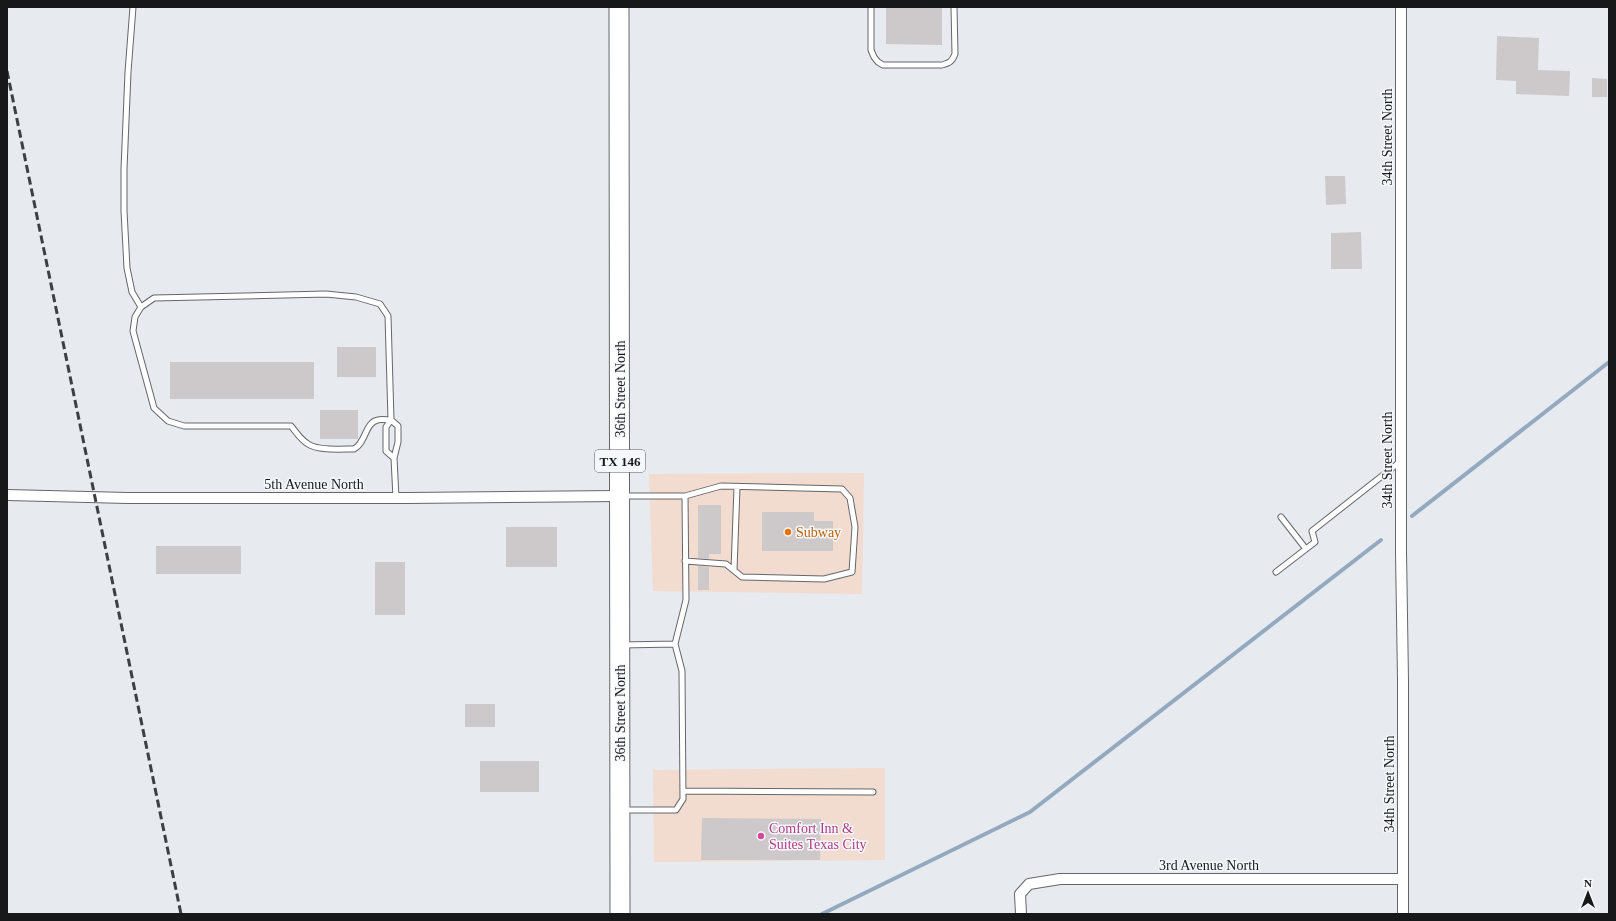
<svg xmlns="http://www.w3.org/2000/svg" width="1616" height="921" font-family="'Times New Roman',serif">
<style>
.commercial{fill:#f2dbcf}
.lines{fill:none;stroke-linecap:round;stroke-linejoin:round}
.stream{stroke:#93a9c0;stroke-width:4}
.building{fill:#cdc9cb}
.lane-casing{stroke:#64676a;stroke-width:7}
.street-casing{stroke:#64676a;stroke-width:12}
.highway-casing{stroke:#64676a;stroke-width:21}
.lane{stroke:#fff;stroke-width:5}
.street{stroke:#fff;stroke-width:10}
.highway{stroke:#fff;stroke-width:19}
.rail{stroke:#3d3f41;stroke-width:3;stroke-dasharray:8 4;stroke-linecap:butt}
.food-dot{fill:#e8710a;stroke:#f5f8fb;stroke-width:1.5}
.hotel-dot{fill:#d1479c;stroke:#f5f8fb;stroke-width:1.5}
.labels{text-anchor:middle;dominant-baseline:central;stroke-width:3;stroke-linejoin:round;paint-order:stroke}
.shield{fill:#f5f8fb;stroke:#5a5b5e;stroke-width:1}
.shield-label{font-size:13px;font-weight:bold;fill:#17181a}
.street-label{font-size:14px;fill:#17181a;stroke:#f5f8fb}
.food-label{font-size:14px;fill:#c56008;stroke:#f5f8fb;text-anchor:start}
.hotel-label{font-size:14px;fill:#b23c85;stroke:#f5f8fb;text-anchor:start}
</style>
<rect width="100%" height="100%" fill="#e7eaee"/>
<!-- commercial -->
<path class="commercial" d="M864,473L862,594L653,591L649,474Z
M885,768V860L654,862L653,770Z"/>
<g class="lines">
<!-- stream -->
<path class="stream" d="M1412,516L1609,362
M822,914L1030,812L1381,540"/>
</g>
<!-- building -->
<path class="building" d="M886,7H942V45L886,44Z
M1497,36L1539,38L1538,70L1570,71L1569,96L1516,94V81L1496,80Z
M1592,78L1607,79V97H1592Z
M1325,176H1345L1346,204L1326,205Z
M1361,232L1362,269H1331V233Z
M337,347H376V377H337Z
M170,362H314V399H170Z
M320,410H358V439H320Z
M698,505H721V554H709V559L698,558Z
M762,512H814V521H833V551H762Z
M506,527H557V567H506Z
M156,546H241V574H156Z
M375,562H405V615H375Z
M698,566L709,567V590H698Z
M465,704H495V727H465Z
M480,761H539V792H480Z
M702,818L821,819L820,860H701Z"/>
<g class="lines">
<!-- lane casing -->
<g class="lane-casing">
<path id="lane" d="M133,7L128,72L124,169V211L127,268L132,292L141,307
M871,7V50L874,57L878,62L883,65H942C949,63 952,62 955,54L954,7
M326,294L356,297L380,304L388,316L391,420C387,420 381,419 378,420C365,422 366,443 354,449C342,449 318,451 308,444C301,440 296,432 291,426H184L168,421L154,408L133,331L135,317L141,307L154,298Z
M394,458L386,451V427L391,420L398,426V442L394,458L396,498
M623,496H685L686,600L675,644L682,671L683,799L676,810H624
M685,496L721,486L842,489L850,498L855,527L852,572L824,579L742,577L726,564L685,561
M1281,517L1306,549
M734,570L737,487
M1276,572L1315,542L1312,531L1401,461
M622,645L675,644
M683,791L873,792"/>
</g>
<!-- street casing -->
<g class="street-casing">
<path id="street" d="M1401,7V552L1403,680V914
M7,495L128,498H407L620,496
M1021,914L1020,894L1029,884L1060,879H1403"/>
</g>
<!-- highway casing -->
<g class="highway-casing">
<path id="highway" d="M619,7L620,914"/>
</g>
<!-- lane -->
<use href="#lane" class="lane"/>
<!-- street -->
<use href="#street" class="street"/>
<!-- highway -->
<use href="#highway" class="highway"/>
<!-- rail -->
<path class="rail" d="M7,71L181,914"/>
</g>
<!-- markers -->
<circle class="food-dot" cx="788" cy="532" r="4"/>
<circle class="hotel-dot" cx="761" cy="836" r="4"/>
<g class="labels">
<!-- shield labels -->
<rect class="shield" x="595" y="450" width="50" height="22" rx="3"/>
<g class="shield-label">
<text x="620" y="461">TX 146</text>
</g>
<!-- street labels -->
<g class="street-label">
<text transform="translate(1387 137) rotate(-90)">34th Street North</text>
<text transform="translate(620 389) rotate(-90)">36th Street North</text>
<text transform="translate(1387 460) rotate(-90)">34th Street North</text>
<text x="314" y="484">5th Avenue North</text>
<text transform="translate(620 713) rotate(-90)">36th Street North</text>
<text transform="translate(1389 784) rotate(-90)">34th Street North</text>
<text x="1209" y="865">3rd Avenue North</text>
</g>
<!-- food labels -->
<g class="food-label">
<text x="796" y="532">Subway</text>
</g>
<!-- hotel labels -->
<g class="hotel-label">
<text x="769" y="828">Comfort Inn &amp;<tspan x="769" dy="16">Suites Texas City</tspan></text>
</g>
</g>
<!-- border -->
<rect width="1616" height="921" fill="none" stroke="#17181a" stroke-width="16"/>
<!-- north arrow -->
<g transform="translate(1588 893)" stroke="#f5f8fb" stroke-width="3" paint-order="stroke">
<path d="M0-3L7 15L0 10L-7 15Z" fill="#17181a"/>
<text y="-6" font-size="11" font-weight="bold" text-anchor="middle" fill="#17181a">N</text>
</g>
</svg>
